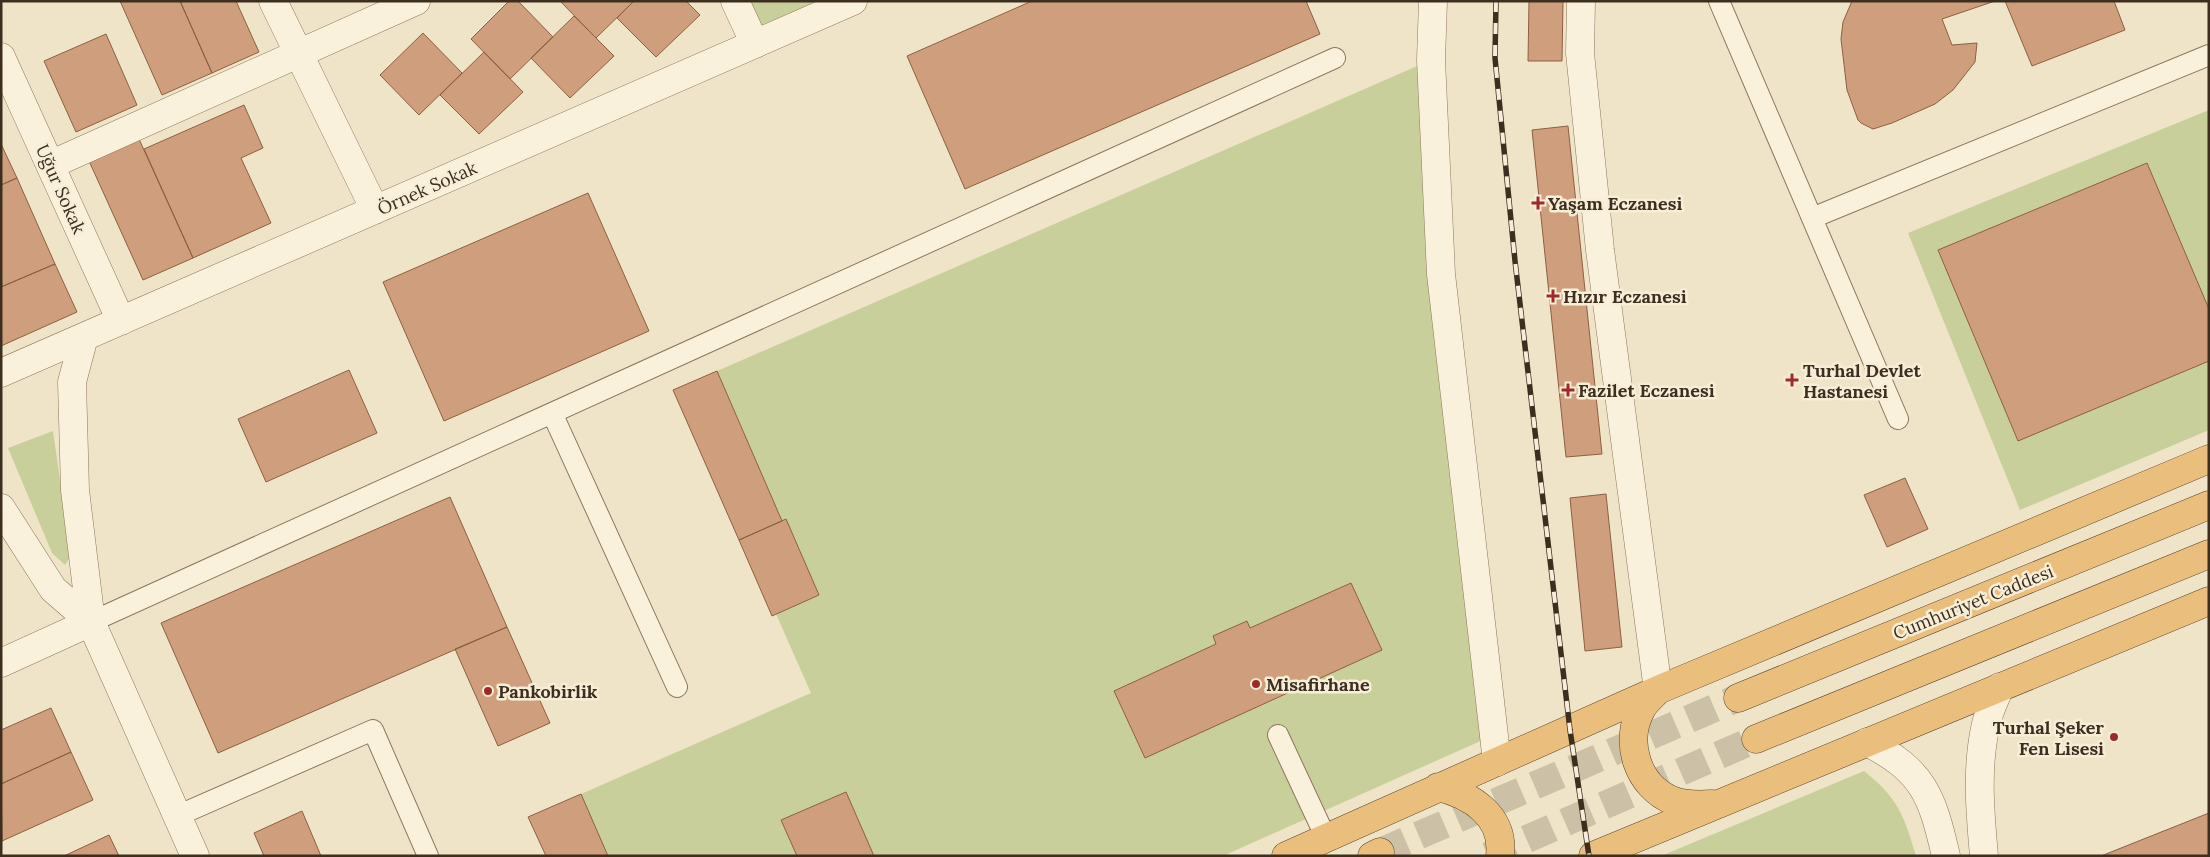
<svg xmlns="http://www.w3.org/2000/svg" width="2210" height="857" font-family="Lora,serif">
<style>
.green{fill:#c9cf9b}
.building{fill:#cf9f7d;stroke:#8d5f41}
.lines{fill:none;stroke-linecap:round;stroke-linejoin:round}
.trunk-tunnel{stroke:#ccc0a6;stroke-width:28;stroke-dasharray:28 14;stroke-linecap:butt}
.service-casing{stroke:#8d765c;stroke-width:22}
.minor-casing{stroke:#8d765c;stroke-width:29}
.tertiary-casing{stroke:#8d765c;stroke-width:29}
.trunk-casing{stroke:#5b4430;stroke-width:29}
.service{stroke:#faf1dc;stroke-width:20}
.minor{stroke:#faf1dc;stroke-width:28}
.tertiary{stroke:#faf1dc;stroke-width:28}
.trunk{stroke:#eabe7c;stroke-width:28}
.rail-casing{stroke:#3d2e20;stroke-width:5.5}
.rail{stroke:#f7eed8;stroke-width:4;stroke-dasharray:11;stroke-linecap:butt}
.poi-dot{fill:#9e2a2b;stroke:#f7eed8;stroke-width:2}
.labels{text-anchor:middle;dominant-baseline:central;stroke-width:5;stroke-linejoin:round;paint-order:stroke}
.street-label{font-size:18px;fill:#3d2e20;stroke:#f7eed8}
.poi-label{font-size:18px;font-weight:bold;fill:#3d2e20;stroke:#f7eed8;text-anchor:start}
</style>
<rect width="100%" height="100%" fill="#f0e4c8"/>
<!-- green -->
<path class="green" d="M735,1H853L758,43Z
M1431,60L1494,735L1223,856H608L581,794L811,693L776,614L819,595L786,519L782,521L717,371Z
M2209,110V430L2020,510L1908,233Z
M53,431L71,556L65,565L52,553L8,448Z
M1864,771C1898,798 1904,815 1916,856H1661Z"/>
<!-- building -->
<path class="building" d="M120,1H180L212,73L162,95Z
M180,1H236L259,52L212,73Z
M509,1H518L553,37L510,79L471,39Z
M560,1H634L596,38Z
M634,1H686L700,15L656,57L617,18Z
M1032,1H1306L1320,34L965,189L907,56Z
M1529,1H1563L1562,61H1528Z
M1852,1H1995L1942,19L1952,45L1977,43L1975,62L1953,90L1935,104L1892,123L1873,129L1861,123L1858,120L1847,90L1841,39L1843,22Z
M2005,1H2114L2125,30L2032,66Z
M574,16L614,56L570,98L531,58Z
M423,33L462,73L419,115L380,75Z
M106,34L137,105L76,132L44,61Z
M484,52L523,92L479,134L440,95Z
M244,105L263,148L241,158L271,223L193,258L144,149Z
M1568,126L1602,454L1566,457L1532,130Z
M139,139L193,258L143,280L89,161Z
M1,144L17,178L1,185Z
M2147,163L2209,309V361L2018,441L1938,250Z
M17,178L55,264L1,287V185Z
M588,193L649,331L444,421L383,282Z
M55,264L77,312L1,346V287Z
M349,370L377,433L266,482L238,419Z
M717,371L782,521L739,540L673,390Z
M1905,478L1928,529L1887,547L1864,495Z
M1606,494L1622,647L1585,651L1570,498Z
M450,497L507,627L218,753L161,623Z
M786,519L819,595L772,616L739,540Z
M1351,583L1382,650L1145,758L1114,691L1216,644L1213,636L1247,621L1250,628Z
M507,627L550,723L498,746L455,649Z
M51,708L71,752L1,784V730Z
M71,752L93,800L2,841L1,784Z
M846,792L874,856H797L781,820Z
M581,794L608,856H546L528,817Z
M302,811L321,856H264L254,833Z
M2209,813V856H2101Z
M109,835L119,856H64Z"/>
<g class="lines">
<!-- trunk-tunnel -->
<path class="trunk-tunnel" d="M1380,852L1738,698
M1488,856L1756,739"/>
<!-- service casing -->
<g class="service-casing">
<path id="service" d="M1719,1L1898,419
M1812,218L2209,55
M552,413L677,687
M91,622L1335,58
M1278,735L1326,838
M177,816L373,730L428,856"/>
</g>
<!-- minor casing -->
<g class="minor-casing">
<path id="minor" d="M273,1L375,210
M735,1L755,44
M1433,1L1431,60L1441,274L1497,762
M1581,1L1580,53L1600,250L1658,690
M1,57L121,321
M50,165L416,1
M1,373L853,1
M1,663L91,622"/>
</g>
<!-- tertiary casing -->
<g class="tertiary-casing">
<path id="tertiary" d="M84,337L72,382L75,490L91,622
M1,508L53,589L91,622L195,856
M1867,742C1924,771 1932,796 1946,856
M1984,856C1980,812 1976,767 1986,724C1989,711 1995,699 2000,687"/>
</g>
<!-- trunk casing -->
<g class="trunk-casing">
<path id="trunk" d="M1658,690C1653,696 1646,701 1642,708C1623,741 1637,787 1674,801C1686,805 1699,805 1712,804
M1738,698L2209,505
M1756,739L2209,554
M1438,787C1471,795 1505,816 1500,856
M1286,856L1658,690L2209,459
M1372,856L1380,852
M1593,856L2209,601"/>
</g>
<!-- service -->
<use href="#service" class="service"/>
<!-- minor -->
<use href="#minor" class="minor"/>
<!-- tertiary -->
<use href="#tertiary" class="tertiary"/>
<!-- trunk -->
<use href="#trunk" class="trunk"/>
<!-- rail casing -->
<g class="rail-casing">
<path id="rail" d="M1496,1L1495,58L1515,261L1570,730L1589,856"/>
</g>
<!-- rail -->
<use href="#rail" class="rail"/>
</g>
<!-- markers -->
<g class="poi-dot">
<path d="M1535.5 195.5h5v5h5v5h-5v5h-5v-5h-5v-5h5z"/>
<path d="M1550.5 288.5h5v5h5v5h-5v5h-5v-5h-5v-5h5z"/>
<path d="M1789.5 372.5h5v5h5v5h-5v5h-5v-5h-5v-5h5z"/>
<path d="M1565.5 382.5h5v5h5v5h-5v5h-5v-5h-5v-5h5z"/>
<circle cx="1256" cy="684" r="5"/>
<circle cx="488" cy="691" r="5"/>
<circle cx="2114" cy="737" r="5"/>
</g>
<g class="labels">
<!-- street labels -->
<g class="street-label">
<text transform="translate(427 188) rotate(-24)">Örnek Sokak</text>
<text transform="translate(61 189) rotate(66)">Uğur Sokak</text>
<text transform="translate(1973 602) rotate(-22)">Cumhuriyet Caddesi</text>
</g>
<!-- poi labels -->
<g class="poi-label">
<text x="1548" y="203">Yaşam Eczanesi</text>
<text x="1563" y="296">Hızır Eczanesi</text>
<text x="1803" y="370">Turhal Devlet<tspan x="1803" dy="21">Hastanesi</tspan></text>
<text x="1578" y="390">Fazilet Eczanesi</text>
<text x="1266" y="684">Misafirhane</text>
<text x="498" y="691">Pankobirlik</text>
<text x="2104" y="727" text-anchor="end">Turhal Şeker<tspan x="2104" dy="21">Fen Lisesi</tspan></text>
</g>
</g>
<!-- border -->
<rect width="2210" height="857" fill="none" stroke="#3d2e20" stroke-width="5"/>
</svg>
